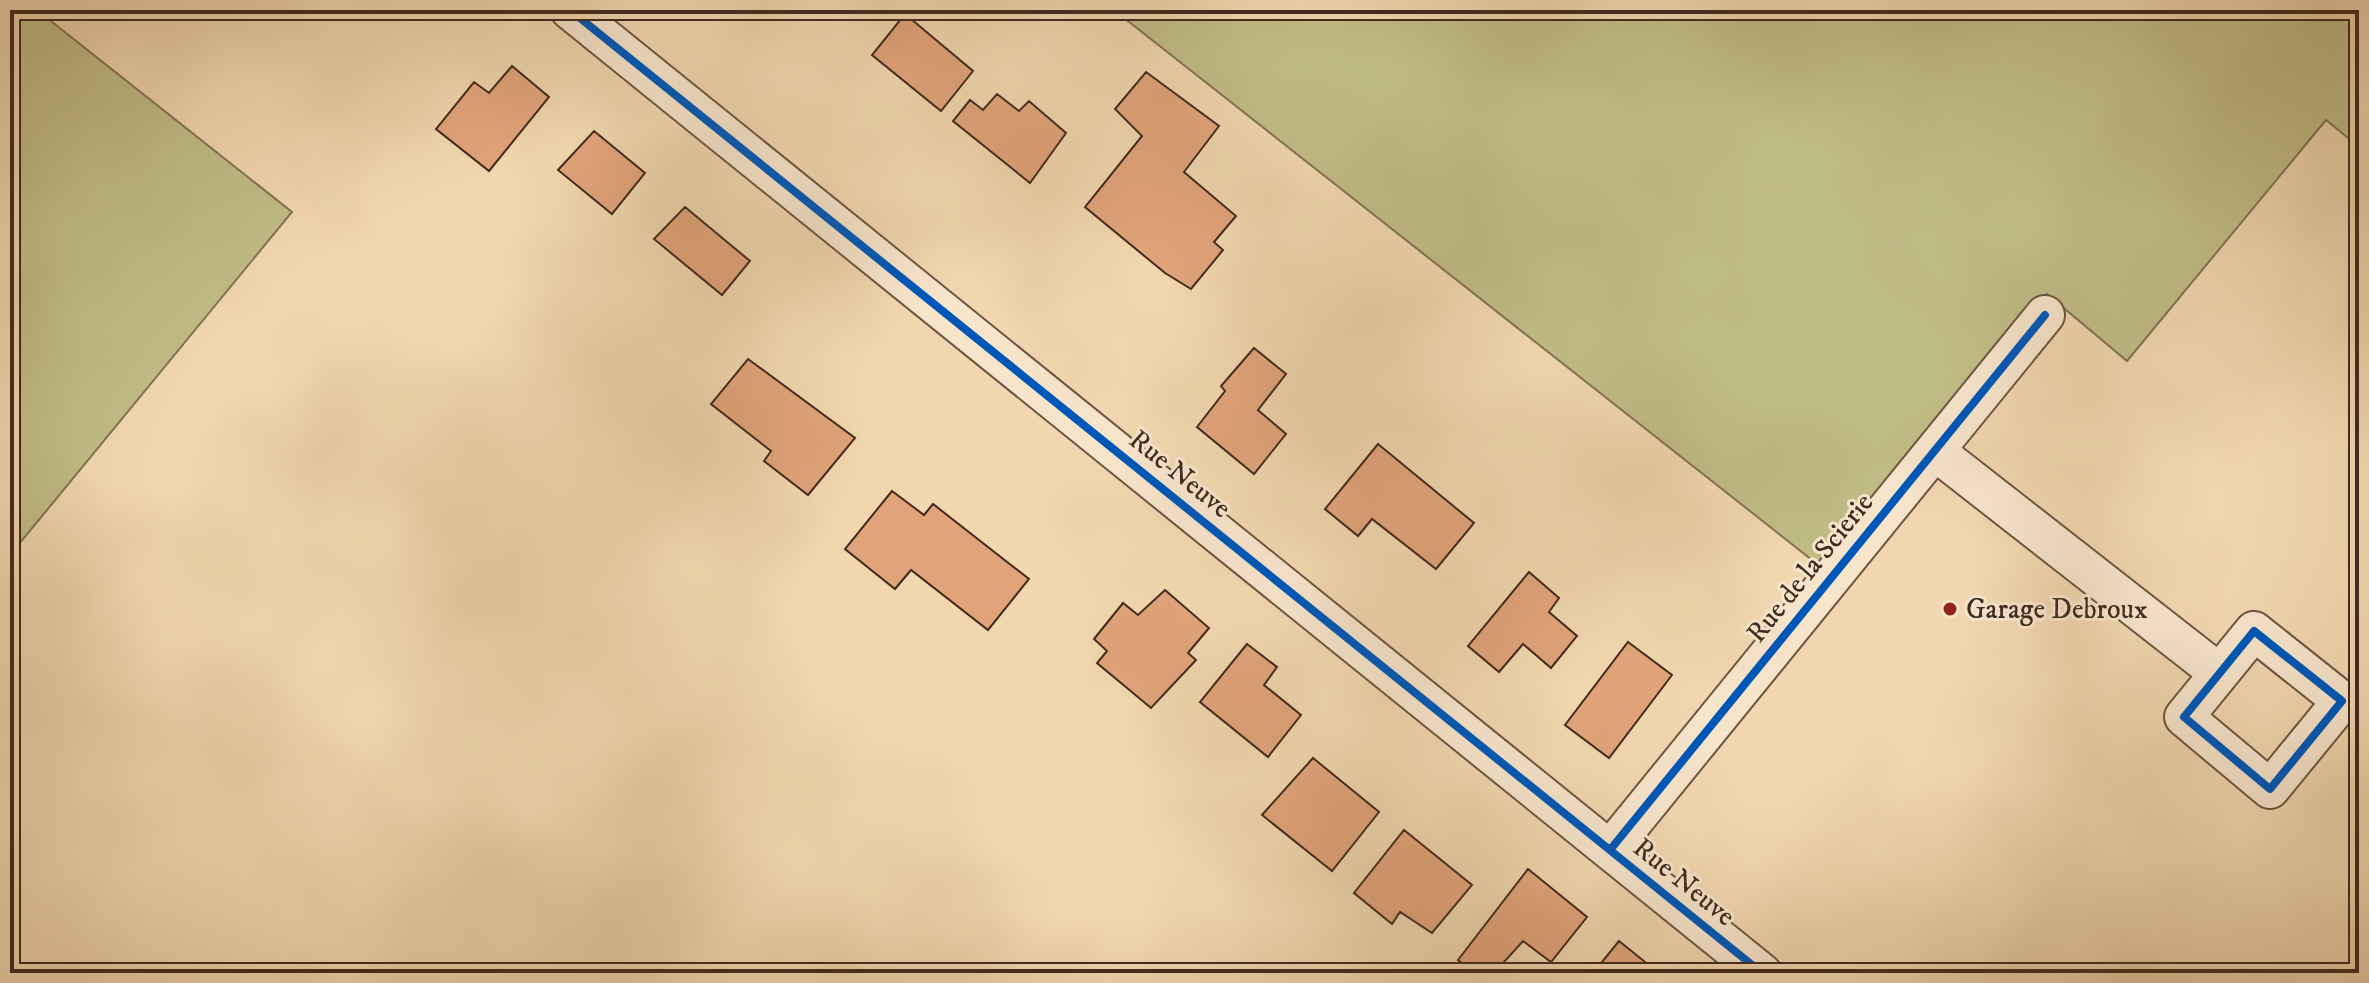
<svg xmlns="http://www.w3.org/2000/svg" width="2369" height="983" font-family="'IM FELL DW Pica',serif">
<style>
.green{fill:#c0bc86;stroke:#817352;stroke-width:2}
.building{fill:#e1a47a;stroke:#422a1f;stroke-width:2}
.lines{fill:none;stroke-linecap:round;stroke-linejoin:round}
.street-casing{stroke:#6e5543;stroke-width:42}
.street{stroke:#f6e4cb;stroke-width:38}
.cycleway-casing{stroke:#f6e4cb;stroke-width:13}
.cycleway{stroke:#0057b8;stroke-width:8}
.poi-dot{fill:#8f2418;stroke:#f6e4cb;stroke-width:3}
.labels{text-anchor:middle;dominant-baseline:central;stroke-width:6;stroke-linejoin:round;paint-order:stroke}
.street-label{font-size:28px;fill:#422a1f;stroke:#f6e4cb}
.poi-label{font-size:28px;fill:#422a1f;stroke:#f6e4cb;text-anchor:start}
</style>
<rect width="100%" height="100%" fill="#f1d6af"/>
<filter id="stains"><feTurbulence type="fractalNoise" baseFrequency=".0025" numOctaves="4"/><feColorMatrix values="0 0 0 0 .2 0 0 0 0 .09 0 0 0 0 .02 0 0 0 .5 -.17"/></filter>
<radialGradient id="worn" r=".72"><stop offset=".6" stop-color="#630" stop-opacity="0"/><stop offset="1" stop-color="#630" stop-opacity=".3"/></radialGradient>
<!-- green -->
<path class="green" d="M10,10H37L292,212L10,555Z
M1114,10H2359V147L2326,120L2127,361L2047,294L1826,571Z"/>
<!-- building -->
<path class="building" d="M905,14L973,71L941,111L872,55Z
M512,66L549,97L489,171L436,129L474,82L489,93Z
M1146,72L1219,126L1184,172L1236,216L1214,242L1223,250L1191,289L1165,273L1085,207L1142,136L1115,109Z
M997,94L1019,111L1029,101L1066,133L1030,183L953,121L970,100L983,110Z
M594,131L645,173L612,214L558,170Z
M685,207L750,261L722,295L654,239Z
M1254,348L1286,374L1258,410L1286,434L1254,474L1197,427L1225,391L1221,386Z
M748,359L855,438L808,495L764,461L771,451L711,404Z
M1378,444L1474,523L1436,569L1372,519L1358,536L1325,509Z
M892,491L924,515L933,504L1029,579L988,630L911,570L895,589L845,549Z
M1529,572L1559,598L1549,612L1577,636L1551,668L1523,644L1499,672L1468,646Z
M1165,590L1209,628L1188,653L1196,660L1151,708L1097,663L1107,651L1094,639L1123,603L1138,615Z
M1628,642L1672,675L1609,758L1565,725Z
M1247,644L1277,667L1264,685L1301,715L1268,757L1200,702Z
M1313,758L1379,812L1332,871L1262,815Z
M1404,830L1472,885L1432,933L1400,912L1392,924L1354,893Z
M1528,869L1587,917L1551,962L1523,941L1494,973H1474L1458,960Z
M1619,941L1655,970L1652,973H1593Z"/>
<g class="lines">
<!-- street casing -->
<g class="street-casing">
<path id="street" d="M570,10L1762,973
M1935,451L2219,673
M2254,631L2342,701L2270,789L2184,717Z
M1610,850L2045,315"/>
</g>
<!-- street -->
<use href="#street" class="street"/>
<!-- cycleway casing -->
<g class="cycleway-casing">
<path id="cycleway" d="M570,10L1762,973
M2254,631L2342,701L2270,789L2184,717Z
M1610,850L2045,315"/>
</g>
<!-- cycleway -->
<use href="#cycleway" class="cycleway"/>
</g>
<!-- markers -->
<circle class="poi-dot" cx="1950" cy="609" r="8"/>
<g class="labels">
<!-- street labels -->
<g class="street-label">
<text transform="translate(1180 474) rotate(39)">Rue Neuve</text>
<text transform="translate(1810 568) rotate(-51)">Rue de la Scierie</text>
<text transform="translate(1684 882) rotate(39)">Rue Neuve</text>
</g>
<!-- poi labels -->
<g class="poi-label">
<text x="1966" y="609">Garage Debroux</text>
</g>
</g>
<!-- margin -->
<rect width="2369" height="983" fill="none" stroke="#f1d6af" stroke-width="40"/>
<rect x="12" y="12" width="2345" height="959" fill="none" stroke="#422a1f" stroke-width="4"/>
<rect x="20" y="20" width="2329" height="943" fill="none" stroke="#422a1f" stroke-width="2"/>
<rect width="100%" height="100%" filter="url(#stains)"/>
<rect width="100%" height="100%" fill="url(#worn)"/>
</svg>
